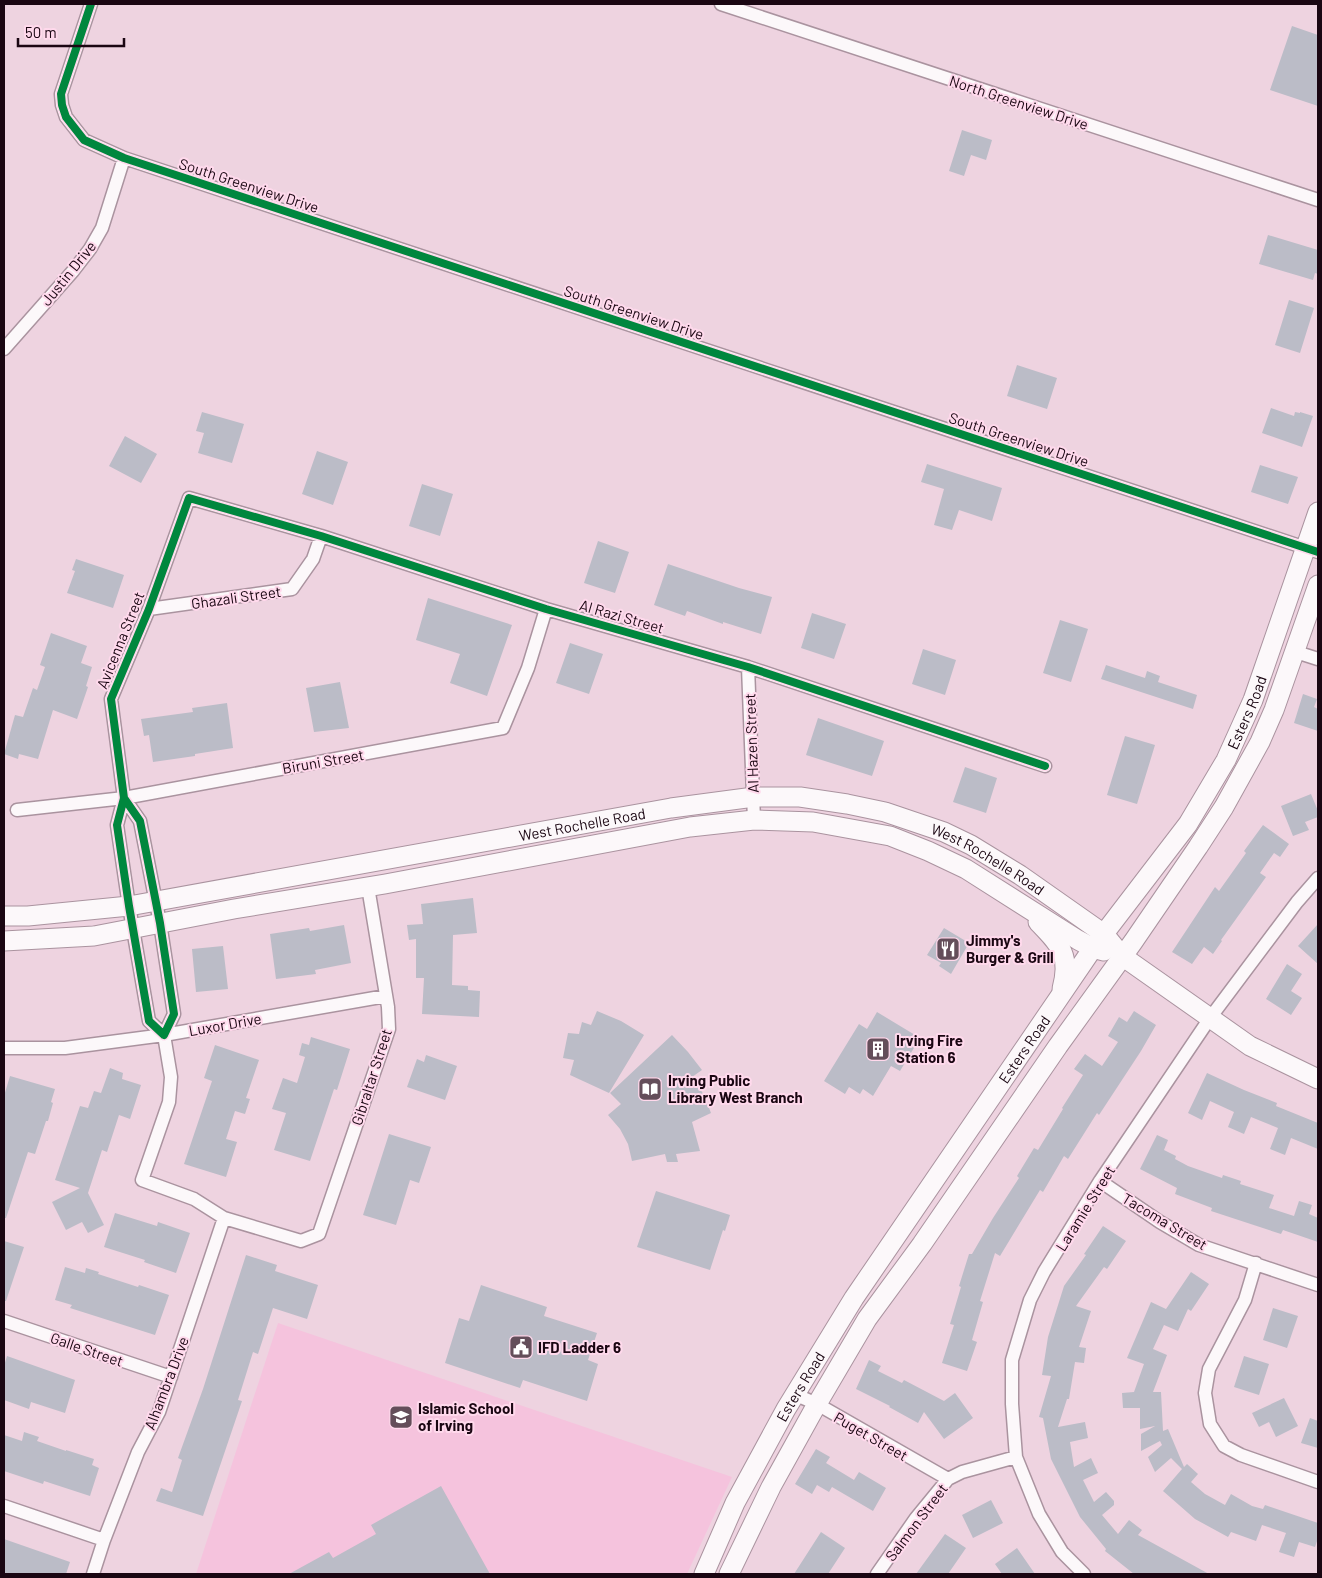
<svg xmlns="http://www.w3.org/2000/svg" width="1322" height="1578" font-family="Barlow,sans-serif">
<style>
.built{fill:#f5c3dd}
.building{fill:#bbbcc7}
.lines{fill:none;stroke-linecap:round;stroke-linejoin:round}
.street-casing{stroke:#aa939f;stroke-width:15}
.secondary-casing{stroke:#aa939f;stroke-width:21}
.street{stroke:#fcf8fa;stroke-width:12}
.secondary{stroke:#fcf8fa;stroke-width:19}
.cycleway-casing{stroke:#ffd9ec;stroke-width:11}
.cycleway{stroke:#00873e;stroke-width:8}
.labels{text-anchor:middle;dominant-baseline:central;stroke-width:4;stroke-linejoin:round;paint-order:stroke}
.street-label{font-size:15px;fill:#1a0612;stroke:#ffd9ec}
.poi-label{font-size:15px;font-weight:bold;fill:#1a0612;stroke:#ffd9ec;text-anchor:start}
</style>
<rect width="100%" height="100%" fill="#eed3e0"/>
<!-- built -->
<path class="built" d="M278,1323L732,1477L687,1574H196Z"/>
<!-- building -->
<path class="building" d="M1292,26L1318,35V106L1270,90Z
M962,130L992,140L986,160L971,155L964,176L949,171Z
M1268,235L1318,250V274L1315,273L1313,280L1259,264Z
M1289,300L1314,308L1300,353L1275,345Z
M1017,365L1057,378L1047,409L1007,396Z
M1271,408L1294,416L1295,412L1300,413V412L1313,416L1302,447L1262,433Z
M202,412L244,424L232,463L198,453L204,433L196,431Z
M125,436L157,454L141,483L109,466Z
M317,451L348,462L333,505L302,494Z
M927,464L1002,488L992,521L959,510L952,530L934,525L944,489L921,482Z
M1260,465L1298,477L1288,504L1251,492Z
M422,484L453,494L440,536L409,526Z
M598,541L629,552L615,593L584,583Z
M76,559L124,575L113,608L67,593L75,571L72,570Z
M668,564L739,588L772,597L761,634L723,622V624L687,611L685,616L654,605Z
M428,598L512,625L487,696L450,683L460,654L416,640Z
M812,613L846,624L834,659L801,648Z
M1060,620L1088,629L1071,682L1043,673Z
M51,633L87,646L81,663L92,667L86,686L88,687L77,719L53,710L38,759L19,754L18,759L4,754L15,715L23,717L33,688L37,690L45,667L40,665Z
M570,643L603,654L589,694L556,683Z
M923,649L956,660L945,695L912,684Z
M1106,665L1145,678L1147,671L1160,676L1158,682L1197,695L1193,709L1101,679Z
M340,682L349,728L314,732L306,688Z
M1303,694L1317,699L1314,707L1318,709V731L1294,723Z
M227,703L233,748L195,754V756L153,762L149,735L144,736L141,719L193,712L192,708Z
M818,718L884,741L872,776L806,755Z
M1125,736L1155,745L1137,804L1107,795Z
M965,767L997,778L986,813L953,802Z
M1311,794L1318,811V817L1305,822L1309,830L1293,836L1281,806Z
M1263,825L1289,844L1280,857L1274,853L1260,873L1266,877L1221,940L1222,941L1213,954L1204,947L1192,964L1172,952L1215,887L1219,891L1246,853L1244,851Z
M473,898L477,933L453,935L452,985L468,986V990L480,991L479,1017L422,1014L424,978H416V939L409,940L407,925L423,924L421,904Z
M1318,924V964L1298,946Z
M344,925L351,963L315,970L316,974L276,979L270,934L309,928L310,931Z
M944,928L969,943L951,974L939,966L941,963L927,955Z
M223,946L228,989L196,992L192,949Z
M1287,964L1302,974L1291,991L1302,998L1291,1015L1266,999Z
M597,1011L621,1021L644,1035L609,1093L570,1075L574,1060L563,1058L568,1033L579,1034L582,1022L591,1025Z
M1134,1011L1156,1025L1141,1051L1099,1115L1097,1113L1068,1159L1064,1156L1043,1192L1040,1190L1000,1256L995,1253L980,1301L983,1302L972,1340L977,1342L967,1371L942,1363L954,1325L950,1324L961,1287L959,1286L969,1254H972L993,1218L1019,1178L1017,1176L1034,1148L1038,1150L1063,1109L1062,1108L1083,1075L1074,1069L1085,1054L1102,1066L1118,1042L1108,1036L1119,1017L1127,1022Z
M877,1012L920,1038L900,1071L891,1066L873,1096L863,1089L860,1094L849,1087L845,1094L824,1081L859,1024L867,1029Z
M672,1035L688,1052L702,1070L692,1077L704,1095L711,1113L692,1122L700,1151L676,1154L678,1162H667L665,1154L632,1161L628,1144L620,1129L608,1115L621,1104L610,1093Z
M311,1037L350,1049L337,1090L334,1089L310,1161L274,1150L286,1113L272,1109L283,1078L297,1083L305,1057L299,1055L302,1043L309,1045Z
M215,1045L259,1060L246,1098L250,1099L245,1114L235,1111L226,1139L237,1142L226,1177L184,1164L212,1081L204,1078Z
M426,1055L457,1066L445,1100L407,1087L417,1059L424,1062Z
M110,1068L123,1073L122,1079L141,1085L130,1119L119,1115L107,1152L102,1150L88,1193L104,1225L88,1233L82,1222L66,1230L52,1202L80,1188L55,1180L80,1106L88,1108L94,1091L101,1093Z
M1207,1073L1244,1090L1277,1103L1276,1106L1318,1123V1149L1291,1138L1285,1155L1270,1149L1278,1128L1251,1117L1244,1134L1228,1127L1234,1112L1210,1101L1202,1120L1188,1113Z
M10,1076L55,1089L51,1102L53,1103L48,1121H46L35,1154L28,1152L6,1218H4V1096Z
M389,1134L431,1147L419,1183L410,1180L396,1225L363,1215Z
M1157,1135L1168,1140L1164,1150L1176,1156L1175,1159L1188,1166L1222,1178L1223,1175L1241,1181L1240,1184L1274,1195L1269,1208L1294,1216L1299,1201L1312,1205L1309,1214L1318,1218V1242L1283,1230L1281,1234L1211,1211L1212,1208L1175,1194L1177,1188L1140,1169Z
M656,1191L730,1215L725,1231L723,1230L710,1270L637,1247Z
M115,1213L157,1226L158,1222L190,1233L176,1273L144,1262L145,1260L104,1247Z
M1103,1226L1126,1241L1107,1269L1104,1267L1076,1306L1091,1311L1079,1347L1086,1348L1084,1363L1075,1362L1069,1399H1067L1058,1427L1085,1422L1088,1438L1070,1442L1074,1467L1091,1458L1098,1473L1083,1480L1094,1502L1106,1492L1114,1501V1505L1102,1515L1118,1534L1129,1520L1142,1530L1138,1535L1209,1574H1134L1105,1551L1106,1549L1080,1517L1051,1459L1043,1418L1039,1417L1051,1376L1042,1375L1048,1337L1064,1286L1086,1255L1084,1254Z
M4,1241L24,1247L6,1301H4Z
M246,1255L277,1265L275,1271L318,1285L307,1319L273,1308L258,1354L253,1352L238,1400L242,1401L203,1516L156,1501L161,1488L172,1492L182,1460L178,1458L203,1389Z
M65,1267L85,1273L86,1268L99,1272L98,1274L138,1287L139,1285L169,1295L155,1335L70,1308L72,1305L55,1300Z
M1191,1272L1209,1284L1191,1311L1188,1309L1178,1331L1164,1325L1153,1349L1167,1355L1153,1392H1161L1163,1431L1168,1429L1184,1467L1187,1464L1198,1474L1191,1482L1205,1494L1225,1505L1231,1494L1252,1506L1263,1509L1265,1505L1318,1523V1538L1315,1547L1299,1542L1294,1557L1279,1552L1286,1533L1262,1525L1256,1541L1231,1532L1228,1537L1195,1519L1163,1491L1182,1469L1171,1458L1155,1472L1148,1457L1162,1445L1160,1441L1141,1451V1434L1155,1426L1140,1429V1408H1123L1122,1393L1134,1392L1144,1364L1127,1358L1151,1302L1166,1309Z
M481,1285L547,1307L544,1316L597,1333L588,1360L598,1364L587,1401L523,1380L520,1388L445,1363L459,1318L469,1321Z
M1273,1308L1298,1316L1287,1348L1263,1340Z
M7,1356L75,1380L65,1413L31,1402L29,1409L4,1400V1366Z
M1244,1356L1269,1364L1259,1395L1234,1387Z
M869,1360L881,1366L878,1371L902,1383L904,1380L944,1401L955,1393L973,1418L944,1439L924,1412L918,1423L889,1407L890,1406L856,1389Z
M1284,1398L1298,1426L1276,1437L1269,1422L1259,1427L1252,1413Z
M1310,1418L1318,1421V1448L1301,1443Z
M24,1432L39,1437L37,1441L66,1451V1450L94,1459L92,1465L99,1468L90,1496L44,1481L43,1484L4,1471V1435L22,1441Z
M816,1449L830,1457L826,1463L854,1480L859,1472L886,1488L873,1511L832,1487L829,1492L817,1485L812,1494L795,1484Z
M441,1486L490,1574H289L329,1552L333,1558L376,1534L371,1525Z
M991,1500L1003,1523L973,1538L962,1515Z
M821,1532L845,1548L828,1574H794Z
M945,1534L966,1548L948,1574H916Z
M4,1539L70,1562L66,1574H4Z
M1017,1548L1035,1574H1002L995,1564Z"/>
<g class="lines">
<!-- street casing -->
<g class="street-casing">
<path id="street" d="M91,4L61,94L62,105L66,117L84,140L124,158L1318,552
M721,4L1318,200
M4,349L73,271L90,249L102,228L124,158
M149,609L292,589L313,559L321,536
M1296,652L1318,659
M748,667L754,820
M124,798L140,821L160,923L174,1014L164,1035L149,1021L129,906L117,825L124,798L111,699L149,609L189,498L321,536L546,609L748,667L1045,766
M17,810L124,798L503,728L528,668L546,609
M164,1035L171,1077L169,1102L142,1180L194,1199L224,1218L301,1241L319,1234L389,1029L388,1007L368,887
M4,1048H65L164,1035L386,996
M1100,1181L1160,1222L1199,1245L1318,1285
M1256,1263L1245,1300L1209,1369L1205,1393L1210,1424L1224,1446L1241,1455L1318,1482
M4,1321L171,1377
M794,1394L817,1404L948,1479
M4,1506L104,1540
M93,1574L104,1540L138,1452L159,1412L224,1218
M877,1574L916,1518L948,1479L962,1472L1016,1457
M1084,1574L1062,1552L1039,1514L1016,1457L1012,1404V1360L1030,1300L1044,1272L1100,1181L1210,1018L1297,902L1318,878"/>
</g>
<!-- secondary casing -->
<g class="secondary-casing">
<g id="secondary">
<path id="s1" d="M4,916H28L129,906L671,808L754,797H800L847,804L885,812L944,832L971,845L1020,875L1104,934L1122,956L1250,1046L1318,1079"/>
<path d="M1038,922C1061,946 1071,955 1062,989"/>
<path d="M4,941L94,936L234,909L385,884L690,827L754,820L813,822L890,836L928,851L966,869L1078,940L1093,948L1104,951"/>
<path id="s2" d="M704,1574L735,1503L786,1409L854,1298L1093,948L1188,824L1226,760L1253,700L1318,512"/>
<path d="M729,1574L771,1487L817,1404L867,1319L922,1244L1058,1046L1133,942L1198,847L1224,807L1260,742L1274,710L1318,585"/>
</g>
</g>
<!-- street -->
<use href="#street" class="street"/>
<!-- secondary -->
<use href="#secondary" class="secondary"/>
<!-- cycleway casing -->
<g class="cycleway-casing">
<path id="cycleway" d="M91,4L61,94L62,105L66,117L84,140L124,158L1318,552
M124,798L140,821L160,923L174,1014L164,1035L149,1021L129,906L117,825L124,798L111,699L149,609L189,498L321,536L546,609L748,667L1045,766"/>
</g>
<!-- cycleway -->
<use href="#cycleway" class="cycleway"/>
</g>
<!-- icons -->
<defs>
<g id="restaurant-square" transform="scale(1.25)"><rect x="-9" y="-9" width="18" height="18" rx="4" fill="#644e5a" stroke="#ffd9ec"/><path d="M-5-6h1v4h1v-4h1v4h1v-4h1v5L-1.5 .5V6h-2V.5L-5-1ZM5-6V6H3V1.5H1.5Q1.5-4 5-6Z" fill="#fff"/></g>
<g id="building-square" transform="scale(1.25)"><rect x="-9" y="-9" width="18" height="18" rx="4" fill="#644e5a" stroke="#ffd9ec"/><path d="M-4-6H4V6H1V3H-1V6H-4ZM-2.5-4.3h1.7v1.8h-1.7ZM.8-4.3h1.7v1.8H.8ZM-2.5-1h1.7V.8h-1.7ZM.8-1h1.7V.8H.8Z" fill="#fff"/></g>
<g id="library-square" transform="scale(1.25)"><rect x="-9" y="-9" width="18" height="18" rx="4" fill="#644e5a" stroke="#ffd9ec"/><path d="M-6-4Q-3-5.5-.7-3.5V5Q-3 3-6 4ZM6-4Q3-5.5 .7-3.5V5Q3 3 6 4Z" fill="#fff"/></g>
<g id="civic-square" transform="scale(1.25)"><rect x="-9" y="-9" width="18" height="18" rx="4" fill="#644e5a" stroke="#ffd9ec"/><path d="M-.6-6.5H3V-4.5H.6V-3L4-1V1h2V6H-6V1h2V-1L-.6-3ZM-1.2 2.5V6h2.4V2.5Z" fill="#fff"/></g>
<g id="school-square" transform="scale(1.25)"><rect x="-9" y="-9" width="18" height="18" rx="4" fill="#644e5a" stroke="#ffd9ec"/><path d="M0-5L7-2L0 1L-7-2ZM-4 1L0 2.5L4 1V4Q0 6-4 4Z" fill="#fff"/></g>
</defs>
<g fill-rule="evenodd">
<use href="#restaurant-square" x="948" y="949"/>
<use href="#building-square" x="878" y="1049"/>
<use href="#library-square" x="650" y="1089"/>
<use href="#civic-square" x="521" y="1347"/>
<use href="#school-square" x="401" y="1417"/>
</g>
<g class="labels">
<!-- street labels -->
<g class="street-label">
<text transform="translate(1019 102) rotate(18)">North Greenview Drive</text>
<text transform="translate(249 185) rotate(18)">South Greenview Drive</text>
<text transform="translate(68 273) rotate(-51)">Justin Drive</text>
<text transform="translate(634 312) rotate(18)">South Greenview Drive</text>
<text transform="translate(1019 439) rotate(18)">South Greenview Drive</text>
<text transform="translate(236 597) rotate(-8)">Ghazali Street</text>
<text transform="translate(622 616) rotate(16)">Al Razi Street</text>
<text transform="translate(120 640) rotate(-68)">Avicenna Street</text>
<text stroke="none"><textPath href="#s2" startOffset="1021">Esters Road</textPath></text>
<text transform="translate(751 743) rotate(-92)">Al Hazen Street</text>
<text transform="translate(323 761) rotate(-10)">Biruni Street</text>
<text stroke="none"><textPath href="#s1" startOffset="586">West Rochelle Road</textPath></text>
<text stroke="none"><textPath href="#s1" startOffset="1006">West Rochelle Road</textPath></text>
<text transform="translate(225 1024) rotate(-10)">Luxor Drive</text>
<text stroke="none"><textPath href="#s2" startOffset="616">Esters Road</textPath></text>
<text transform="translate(371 1077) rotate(-72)">Gibraltar Street</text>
<text transform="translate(1085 1208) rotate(-58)">Laramie Street</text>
<text transform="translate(1165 1221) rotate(31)">Tacoma Street</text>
<text transform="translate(87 1349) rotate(19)">Galle Street</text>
<text transform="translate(166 1383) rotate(-69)">Alhambra Drive</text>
<text stroke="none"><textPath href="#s2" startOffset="211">Esters Road</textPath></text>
<text transform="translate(871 1436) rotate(30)">Puget Street</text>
<text transform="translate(916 1522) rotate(-53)">Salmon Street</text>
</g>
<!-- poi labels -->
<g class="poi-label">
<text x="966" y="940">Jimmy's<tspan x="966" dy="17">Burger &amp; Grill</tspan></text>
<text x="896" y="1040">Irving Fire<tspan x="896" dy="17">Station 6</tspan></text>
<text x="668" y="1080">Irving Public<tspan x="668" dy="17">Library West Branch</tspan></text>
<text x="538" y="1347">IFD Ladder 6</text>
<text x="418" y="1408">Islamic School<tspan x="418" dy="17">of Irving</tspan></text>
</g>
</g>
<!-- border -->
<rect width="1322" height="1578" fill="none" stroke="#1a0612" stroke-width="10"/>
<!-- scale -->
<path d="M18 38v8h106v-8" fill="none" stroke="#1a0612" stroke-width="2.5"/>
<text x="25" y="38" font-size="15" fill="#1a0612" stroke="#ffd9ec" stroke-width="4" paint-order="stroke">50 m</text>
</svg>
